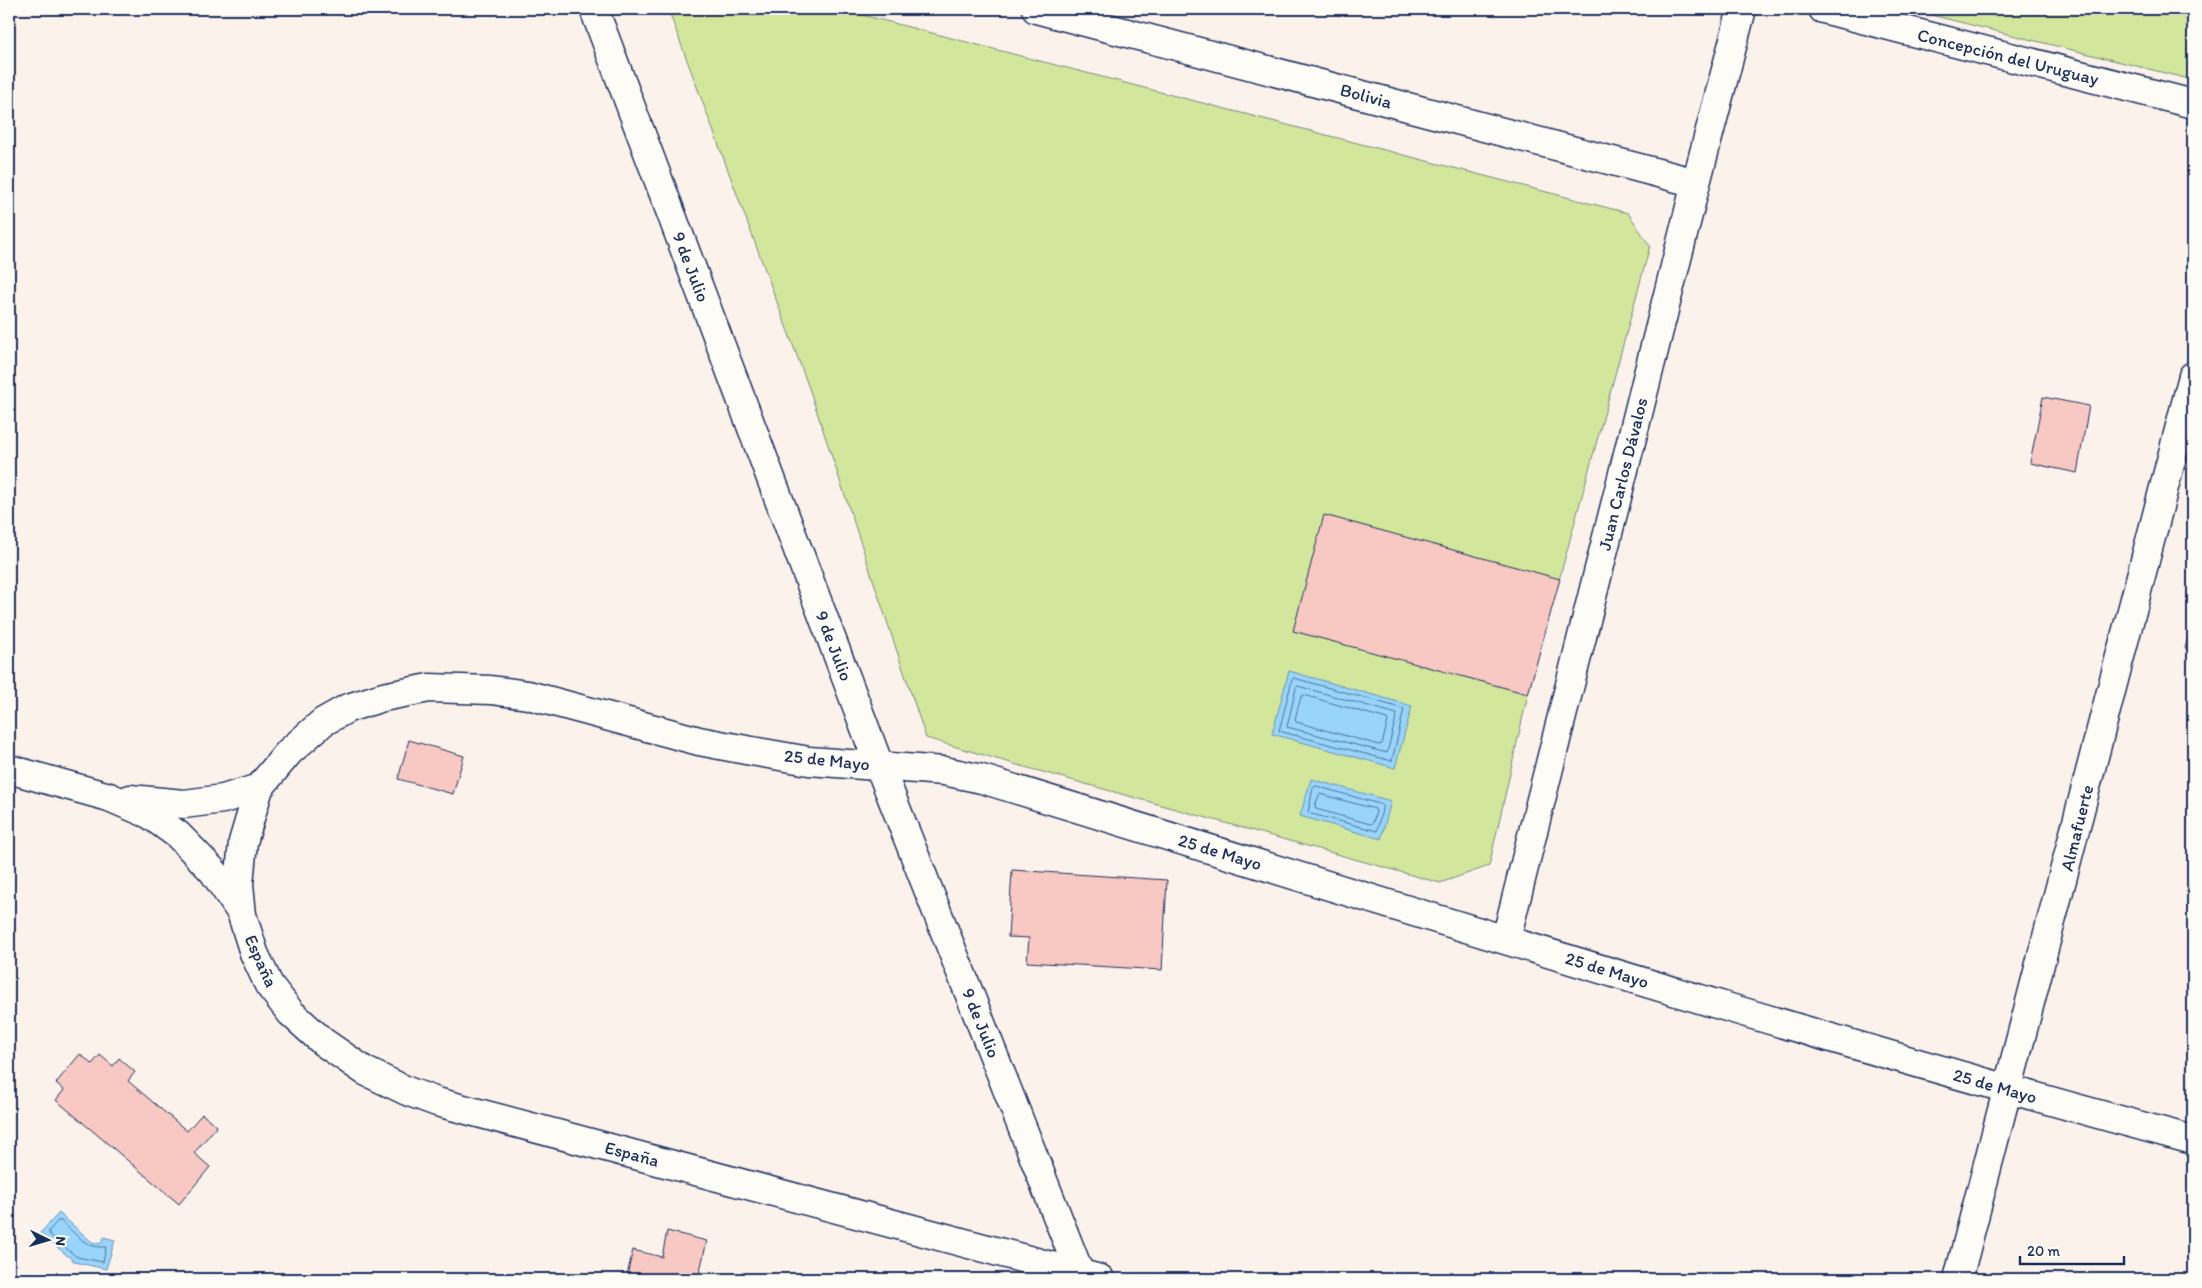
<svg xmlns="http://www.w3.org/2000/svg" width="2202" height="1288" font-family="Itim,sans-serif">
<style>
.green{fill:#d2e79c;stroke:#768b7d}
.water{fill:#99d5fa;stroke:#6793bc}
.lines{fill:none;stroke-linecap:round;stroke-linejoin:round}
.shore{stroke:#4d719c;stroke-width:1}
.building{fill:#f8c8c2;stroke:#1b2f5e}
.minor-casing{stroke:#1b2f5e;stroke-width:31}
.tertiary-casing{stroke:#1b2f5e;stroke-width:31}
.minor{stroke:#fdfcf7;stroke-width:28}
.tertiary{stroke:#fdfcf7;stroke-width:28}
.labels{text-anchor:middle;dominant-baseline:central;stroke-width:4;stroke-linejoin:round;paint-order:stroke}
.street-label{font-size:18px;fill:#1b2f5e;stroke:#fdfcf7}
</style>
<rect width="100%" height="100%" fill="#fcf2ec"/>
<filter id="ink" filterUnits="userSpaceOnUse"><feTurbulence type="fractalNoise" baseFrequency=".02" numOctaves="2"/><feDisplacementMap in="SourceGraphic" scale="10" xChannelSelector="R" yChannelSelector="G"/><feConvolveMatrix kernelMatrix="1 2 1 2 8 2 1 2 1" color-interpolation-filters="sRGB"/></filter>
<g filter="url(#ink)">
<!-- green -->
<path class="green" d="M668,9H839L1628,213L1650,246L1528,694L1489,866L1440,883L1014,764L926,738L809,388Z
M1907,9H2193V80Z"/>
<!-- water -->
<path class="water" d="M1289,671L1412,706L1395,768L1272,734Z
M1311,779L1391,801L1381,839L1300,816Z
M59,1213L92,1242L100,1244L104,1237L115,1240L106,1269L75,1262L40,1233Z"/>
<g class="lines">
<!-- shore -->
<path class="shore" d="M1294,678L1404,709L1392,761L1279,731L1292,680Z
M1298,686L1397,714L1387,753L1287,727L1296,688Z
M1304,695L1387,719L1388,721L1382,744L1379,745L1296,722L1295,719L1301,697Z
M1316,786L1383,805L1377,831L1308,813L1313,788Z
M1320,794L1375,809L1376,811L1373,823L1370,824L1316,809L1315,806Z
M58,1221H61C76,1234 86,1249 106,1247L103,1262L77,1257L49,1234V1231Z"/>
</g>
<!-- building -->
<path class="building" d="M2043,397L2089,406L2077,473L2030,463Z
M1324,515L1560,579L1528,694L1293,631Z
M2193,619V651L2185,648Z
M409,740L464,756L453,794L398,779Z
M1012,870L1167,880L1162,970L1027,962L1029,938L1008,937Z
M80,1054L92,1064L100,1055L113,1066L119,1058L135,1072L128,1081L187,1131L202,1114L217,1126L194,1153L210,1167L179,1204L56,1100L64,1090L56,1083Z
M667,1231L707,1241L698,1279H626L633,1250L662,1257Z"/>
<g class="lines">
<!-- minor casing -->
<g class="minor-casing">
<path id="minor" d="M1036,9L1696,183
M1823,9L2193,104
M9,769L109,797L149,814L178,835L213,871L241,912
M130,799L184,804L223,799L259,788
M1506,939L1696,183L1742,9
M1100,1279L437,1102L407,1091L365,1071L323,1042L291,1013L269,985L254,953L242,915L239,884L243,842L259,788L289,752L323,722L348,708L383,697L429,688L491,690L528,695L699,741L746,750L809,761L944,771L982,779C1385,902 1787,1031 2193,1140
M1958,1279L2193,376"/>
</g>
<!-- tertiary casing -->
<g class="tertiary-casing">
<path id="tertiary" d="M594,9L879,765L1082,1279"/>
</g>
<!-- minor -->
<use href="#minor" class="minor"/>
<!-- tertiary -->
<use href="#tertiary" class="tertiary"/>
</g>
</g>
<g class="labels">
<!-- street labels -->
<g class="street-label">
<text transform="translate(2008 57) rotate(14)">Concepción del Uruguay</text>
<text transform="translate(1366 96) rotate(15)">Bolivia</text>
<text transform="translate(691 267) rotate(69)">9 de Julio</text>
<text transform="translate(1623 474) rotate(-76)">Juan Carlos Dávalos</text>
<text transform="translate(834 646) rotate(69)">9 de Julio</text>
<text transform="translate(827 760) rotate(6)">25 de Mayo</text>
<text transform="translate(2077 828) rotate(-76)">Almafuerte</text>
<text transform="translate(1220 852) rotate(17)">25 de Mayo</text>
<text transform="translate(261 961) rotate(66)">España</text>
<text transform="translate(1607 970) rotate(17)">25 de Mayo</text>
<text transform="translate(981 1023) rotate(68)">9 de Julio</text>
<text transform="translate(1995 1086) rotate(16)">25 de Mayo</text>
<text transform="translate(632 1154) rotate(15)">España</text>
</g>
</g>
<!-- margin -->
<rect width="2202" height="1288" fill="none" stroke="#fdfcf7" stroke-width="30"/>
<rect x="15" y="15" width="2172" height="1258" fill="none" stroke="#1b2f5e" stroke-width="2" filter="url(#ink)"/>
<!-- north arrow -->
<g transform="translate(48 1240) rotate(95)" stroke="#fdfcf7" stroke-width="4" paint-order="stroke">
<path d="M0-4L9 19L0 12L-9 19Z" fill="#1b2f5e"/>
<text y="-8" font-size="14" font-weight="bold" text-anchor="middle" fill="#1b2f5e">N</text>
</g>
<!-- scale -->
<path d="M2020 1256v8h104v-8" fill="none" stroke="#1b2f5e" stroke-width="2.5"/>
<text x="2027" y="1256" font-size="15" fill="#1b2f5e" stroke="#fdfcf7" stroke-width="4" paint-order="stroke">20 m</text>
</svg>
